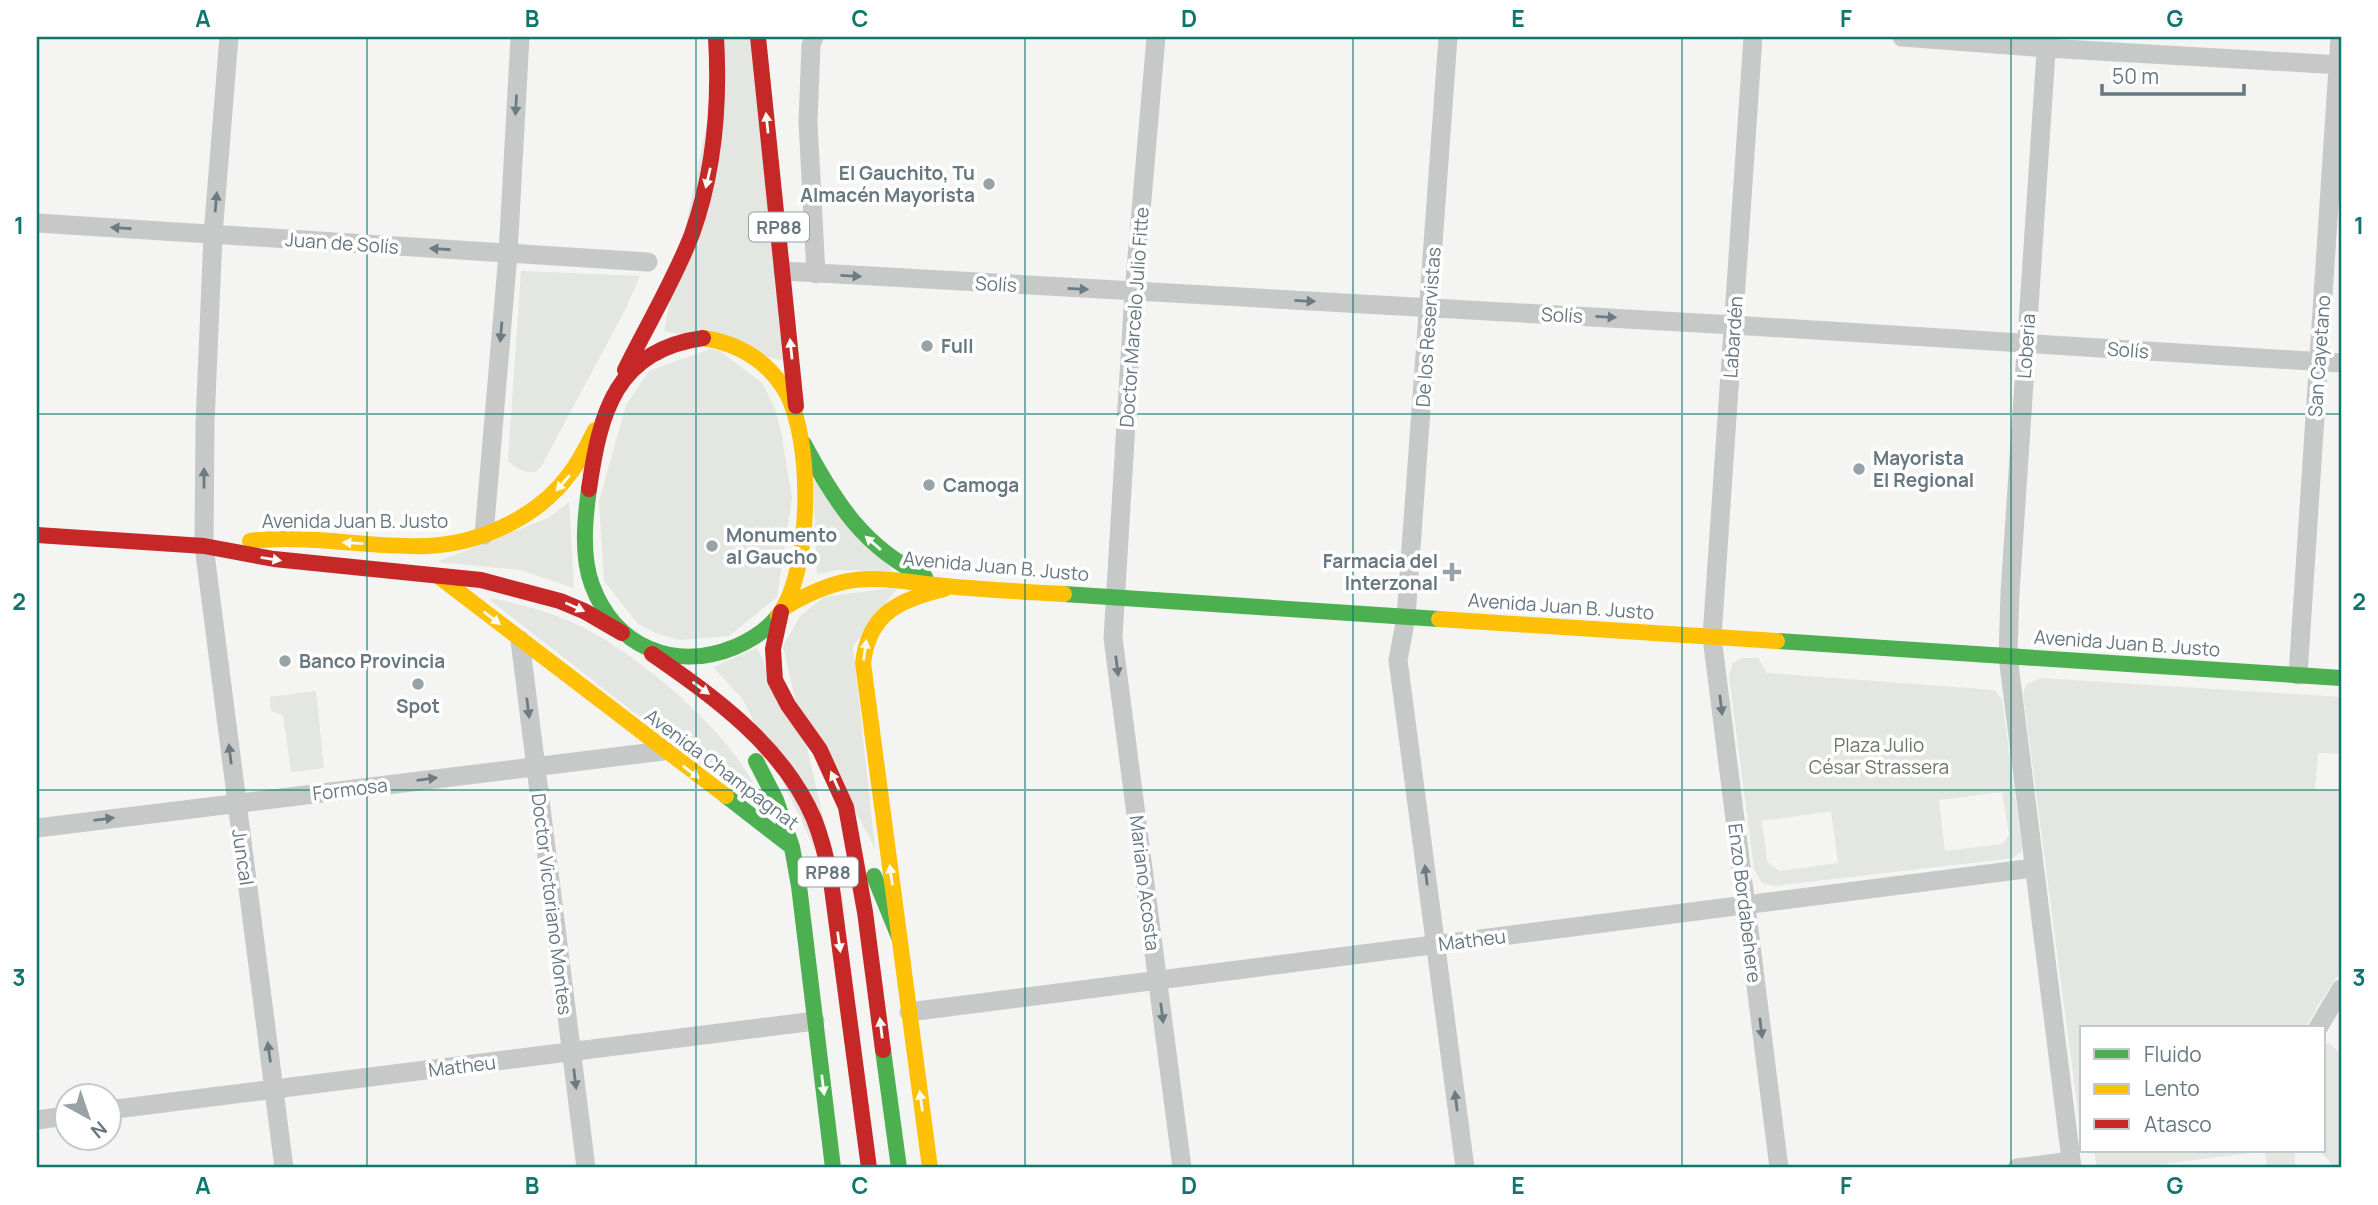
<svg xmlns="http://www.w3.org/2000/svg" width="2378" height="1205" font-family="Manrope,sans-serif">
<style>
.green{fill:#e4e6e1;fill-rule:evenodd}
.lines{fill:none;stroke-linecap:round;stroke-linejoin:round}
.street{stroke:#c7c9c9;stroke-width:19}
.fast{stroke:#4caf50;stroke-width:16}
.slow{stroke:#ffc107;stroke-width:16}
.jam{stroke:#c62828;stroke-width:16}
.oneway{fill:#6c7c84}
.oneway2{fill:#f6fbf6}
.grid{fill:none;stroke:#0f766e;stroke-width:2;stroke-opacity:0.55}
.poi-dot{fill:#98a3a8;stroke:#fff;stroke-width:2.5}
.labels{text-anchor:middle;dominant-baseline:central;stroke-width:7;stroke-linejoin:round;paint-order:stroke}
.shield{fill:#fff;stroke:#95a0a6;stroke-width:2}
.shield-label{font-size:18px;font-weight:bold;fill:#677880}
.poi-label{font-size:19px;font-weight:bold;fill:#677880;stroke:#fff;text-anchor:start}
.street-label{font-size:19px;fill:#677880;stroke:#fff}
.park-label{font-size:19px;fill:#6c7865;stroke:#fff}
.neatline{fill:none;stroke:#0f766e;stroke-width:2.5}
.grid-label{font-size:23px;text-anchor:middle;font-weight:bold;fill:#0f766e}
</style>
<rect width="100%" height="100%" fill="#f4f4f3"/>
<!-- green -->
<path class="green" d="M725,37H750L785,361L664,331Z
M521,271L640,276L625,310L542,465L536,472C524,473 517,469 508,461Z
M710,349L720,351L762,383L774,406L781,431L792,498L777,597L729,636L681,640L658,634L638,624L604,581L599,501L626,405L649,371Z
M813,479L893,571L837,570L817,574Z
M569,502L574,588L520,570L437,562L548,518Z
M898,587L853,646L875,848L795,699L783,646L800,616L824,597Z
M492,598C519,604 544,610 569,621C624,644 699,707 734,754C750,774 760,797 771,819L491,601Z
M757,648L807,748L846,914L744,701L713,667Z
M1742,658H1758L1767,673L1994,690L2002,700L2022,847L2021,852L2013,858L1774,886L1762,883L1754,869L1729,676L1733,663ZM2002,792L2009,835L2002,844L1945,851L1939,800ZM1831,811L1838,863L1779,871L1767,861L1762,821Z
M2041,678L2341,697V754L2318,753L2315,789L2341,791V971L2317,1007L2306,1028H2082V1119L2079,1120L2023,693L2027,684Z
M316,691L324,768L291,772L283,715L271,711L270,697Z
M2329,1043L2341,1054V1168H2335L2320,1151H2324V1045Z
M2094,1151H2295V1168H2267L2265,1151L2132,1168H2097Z"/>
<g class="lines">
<!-- street -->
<path class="street" d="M229,37L213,235L205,423L204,546L284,1168
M814,37L811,45L808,122L816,274
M1156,37L1134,292L1113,638L1182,1168
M1448,37L1406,617L1398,660L1465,1168
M1753,37L1712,637L1779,1168
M1902,37L2046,48L2341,65
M2047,37L2010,593L2008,656L2072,1168
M37,223L648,262
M783,271L1733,325L2341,363
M484,535L508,254L520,37
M520,640L586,1168
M2298,675L2340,37
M37,828L663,751
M909,1012L2034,868
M2318,1028L2341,989
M108,1110L815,1021
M37,1120L66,1116
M2017,1168L2071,1161"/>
<!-- fast -->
<path class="fast" d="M804,444C835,502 864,548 925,577
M589,489C585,518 581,556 592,585C615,647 674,672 735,647C751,640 767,630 778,616
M1064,594L1439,619
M1777,641L2341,678
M756,761L776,800L792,847
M726,796L792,847L799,886L833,1168
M874,876L899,937
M883,1050L899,1168"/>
<!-- slow -->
<path class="slow" d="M703,338C736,343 764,358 783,387C814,434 813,571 778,616
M250,541C309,534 368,548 427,546C481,544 540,516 571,472C581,459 588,444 595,430
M438,576L726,796
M785,607C856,565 881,581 956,587C992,590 1028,592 1064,594
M1439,619L1777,641
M930,1168L863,663C869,613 899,600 944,589"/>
<!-- jam -->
<path class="jam" d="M758,37L796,406
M625,370C647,325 674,281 692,234C715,170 720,104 716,37
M589,489C600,412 616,350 703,338
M37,535L204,546L274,559L481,580L560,601L584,611L622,633
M781,612L773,649L775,680L788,705L820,750L846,807L865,912L883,1050
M652,654C714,697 783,746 814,819C822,839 827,860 831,881L869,1168"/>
</g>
<!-- one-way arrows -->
<defs><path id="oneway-solid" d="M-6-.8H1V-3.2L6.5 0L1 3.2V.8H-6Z" transform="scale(1.75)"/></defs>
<g class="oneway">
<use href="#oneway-solid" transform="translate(516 105) rotate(93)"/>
<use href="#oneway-solid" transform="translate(216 202) rotate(-85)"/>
<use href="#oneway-solid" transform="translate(121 228) rotate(-176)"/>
<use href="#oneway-solid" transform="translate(440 249) rotate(-176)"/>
<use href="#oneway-solid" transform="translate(851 276) rotate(3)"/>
<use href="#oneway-solid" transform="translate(1078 289) rotate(3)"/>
<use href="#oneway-solid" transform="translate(1305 301) rotate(3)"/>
<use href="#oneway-solid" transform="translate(1606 317) rotate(3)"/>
<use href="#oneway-solid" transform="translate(501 332) rotate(95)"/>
<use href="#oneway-solid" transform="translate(204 478) rotate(-90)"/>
<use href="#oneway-solid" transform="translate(1117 666) rotate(83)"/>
<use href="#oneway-solid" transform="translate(1721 705) rotate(83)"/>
<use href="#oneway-solid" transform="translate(528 708) rotate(83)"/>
<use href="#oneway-solid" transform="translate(230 754) rotate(-97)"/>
<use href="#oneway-solid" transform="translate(427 779) rotate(-7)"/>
<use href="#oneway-solid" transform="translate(104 819) rotate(-7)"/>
<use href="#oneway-solid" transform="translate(1426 875) rotate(-97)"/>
<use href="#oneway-solid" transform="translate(1162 1013) rotate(83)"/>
<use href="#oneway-solid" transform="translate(1761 1028) rotate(83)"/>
<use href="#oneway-solid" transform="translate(269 1052) rotate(-98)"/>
<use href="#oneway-solid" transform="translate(575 1079) rotate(83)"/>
<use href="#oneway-solid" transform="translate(1456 1101) rotate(-97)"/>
</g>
<g class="oneway2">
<use href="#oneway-solid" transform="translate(767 123) rotate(-96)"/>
<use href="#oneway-solid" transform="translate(708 178) rotate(103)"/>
<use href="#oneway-solid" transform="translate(791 349) rotate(-96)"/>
<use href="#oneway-solid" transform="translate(563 483) rotate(131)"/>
<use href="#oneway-solid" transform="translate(353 543) rotate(-177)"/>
<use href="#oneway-solid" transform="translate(873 543) rotate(-139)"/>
<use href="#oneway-solid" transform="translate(271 559) rotate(9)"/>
<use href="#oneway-solid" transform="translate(575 607) rotate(24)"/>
<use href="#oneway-solid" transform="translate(492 618) rotate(38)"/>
<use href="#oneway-solid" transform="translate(865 650) rotate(-82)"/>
<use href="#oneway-solid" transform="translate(701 688) rotate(36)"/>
<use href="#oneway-solid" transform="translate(691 772) rotate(37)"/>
<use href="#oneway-solid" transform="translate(835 781) rotate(-114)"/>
<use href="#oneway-solid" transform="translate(891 875) rotate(-98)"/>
<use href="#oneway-solid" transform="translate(839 942) rotate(82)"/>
<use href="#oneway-solid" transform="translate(881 1028) rotate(-97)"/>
<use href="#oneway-solid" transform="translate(823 1085) rotate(83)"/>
<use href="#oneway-solid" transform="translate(921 1101) rotate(-98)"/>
</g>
<!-- grid -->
<path class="grid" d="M367,37V1168M696,37V1168M1025,37V1168M1353,37V1168M1682,37V1168M2011,37V1168M37,414H2341M37,790H2341"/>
<!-- markers -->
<g class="poi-dot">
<circle cx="989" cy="184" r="7"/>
<circle cx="927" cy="346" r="7"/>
<circle cx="1859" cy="469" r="7"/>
<circle cx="929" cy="485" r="7"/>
<circle cx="712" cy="546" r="7"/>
<path d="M1448.5 561.5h7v7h7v7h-7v7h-7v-7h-7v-7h7z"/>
<circle cx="285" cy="661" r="7"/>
<circle cx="418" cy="684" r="7"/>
</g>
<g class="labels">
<!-- shield labels -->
<g class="shield">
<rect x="749" y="212.5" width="60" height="29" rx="5"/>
<rect x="798" y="857.5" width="60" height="29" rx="5"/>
</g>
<g class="shield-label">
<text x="779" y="227">RP88</text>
<text x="828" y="872">RP88</text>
</g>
<!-- poi labels -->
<g class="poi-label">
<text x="975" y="173" text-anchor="end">El Gauchito, Tu<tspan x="975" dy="22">Almacén Mayorista</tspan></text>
<text x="941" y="346">Full</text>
<text x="1873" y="458">Mayorista<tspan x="1873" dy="22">El Regional</tspan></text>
<text x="943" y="485">Camoga</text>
<text x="726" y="535">Monumento<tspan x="726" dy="22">al Gaucho</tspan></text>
<text x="1438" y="561" text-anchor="end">Farmacia del<tspan x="1438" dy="22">Interzonal</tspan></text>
<text x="299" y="661">Banco Provincia</text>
<text x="418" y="706" text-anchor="middle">Spot</text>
</g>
<!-- street labels -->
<g class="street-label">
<text transform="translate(342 243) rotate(4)">Juan de Solís</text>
<text transform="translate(996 284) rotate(3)">Solís</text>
<text transform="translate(1562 315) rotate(3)">Solís</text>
<text transform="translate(1134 317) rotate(-86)">Doctor Marcelo Julio Fitte</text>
<text transform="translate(1428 327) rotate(-86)">De los Reservistas</text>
<text transform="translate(1733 337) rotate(-86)">Labardén</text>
<text transform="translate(2026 346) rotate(-86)">Loberia</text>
<text transform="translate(2128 350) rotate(4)">Solís</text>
<text transform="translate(2319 356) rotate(-86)">San Cayetano</text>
<text x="355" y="521">Avenida Juan B. Justo</text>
<text transform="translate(996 566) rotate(5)">Avenida Juan B. Justo</text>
<text transform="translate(1561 606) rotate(4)">Avenida Juan B. Justo</text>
<text transform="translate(2127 643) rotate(4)">Avenida Juan B. Justo</text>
<text transform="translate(722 769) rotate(37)">Avenida Champagnat</text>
<text transform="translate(350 789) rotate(-7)">Formosa</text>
<text transform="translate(243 857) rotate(82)">Juncal</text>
<text transform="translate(1145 883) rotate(83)">Mariano Acosta</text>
<text transform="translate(1745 903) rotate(83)">Enzo Bordabehere</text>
<text transform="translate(552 904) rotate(83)">Doctor Victoriano Montes</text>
<text transform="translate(1472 940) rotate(-7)">Matheu</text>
<text transform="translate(462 1066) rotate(-7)">Matheu</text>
</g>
<!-- park labels -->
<g class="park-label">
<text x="1879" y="745">Plaza Julio<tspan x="1879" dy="22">César Strassera</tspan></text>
</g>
</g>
<!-- border -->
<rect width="2378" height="1205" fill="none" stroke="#ffffff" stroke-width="77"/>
<!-- legend -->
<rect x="2080" y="1026" width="245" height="126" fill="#ffffff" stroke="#c2c9cc" stroke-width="2"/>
<rect x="2094" y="1049" width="35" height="10" fill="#4caf50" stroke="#c2c9cc" stroke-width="2"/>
<text x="2144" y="1062" font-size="21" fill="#677880">Fluido</text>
<rect x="2094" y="1084" width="35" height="10" fill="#ffc107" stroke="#c2c9cc" stroke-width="2"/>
<text x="2144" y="1096" font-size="21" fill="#677880">Lento</text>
<rect x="2094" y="1119" width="35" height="10" fill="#c62828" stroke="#c2c9cc" stroke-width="2"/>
<text x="2144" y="1132" font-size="21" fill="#677880">Atasco</text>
<!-- north arrow -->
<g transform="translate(88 1117) rotate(140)"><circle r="33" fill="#ffffff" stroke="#c2c9cc" stroke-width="2"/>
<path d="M0-5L12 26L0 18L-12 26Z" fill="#98a3a8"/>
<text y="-10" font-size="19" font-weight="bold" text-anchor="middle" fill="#677880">N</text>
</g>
<!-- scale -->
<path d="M2102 84v10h142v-10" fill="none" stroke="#677880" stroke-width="3.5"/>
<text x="2112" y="84" font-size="21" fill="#677880" stroke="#ffffff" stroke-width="5" paint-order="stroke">50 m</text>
<rect x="38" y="38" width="2302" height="1128" class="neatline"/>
<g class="grid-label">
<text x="203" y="27">A</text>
<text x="532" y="27">B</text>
<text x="860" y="27">C</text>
<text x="1189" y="27">D</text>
<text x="1518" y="27">E</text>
<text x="1846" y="27">F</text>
<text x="2175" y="27">G</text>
<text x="19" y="234">1</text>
<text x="2359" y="234">1</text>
<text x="19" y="610">2</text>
<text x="2359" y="610">2</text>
<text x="19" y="986">3</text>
<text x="2359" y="986">3</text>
<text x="203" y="1194">A</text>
<text x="532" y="1194">B</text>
<text x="860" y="1194">C</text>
<text x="1189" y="1194">D</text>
<text x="1518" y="1194">E</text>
<text x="1846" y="1194">F</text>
<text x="2175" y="1194">G</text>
</g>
</svg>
